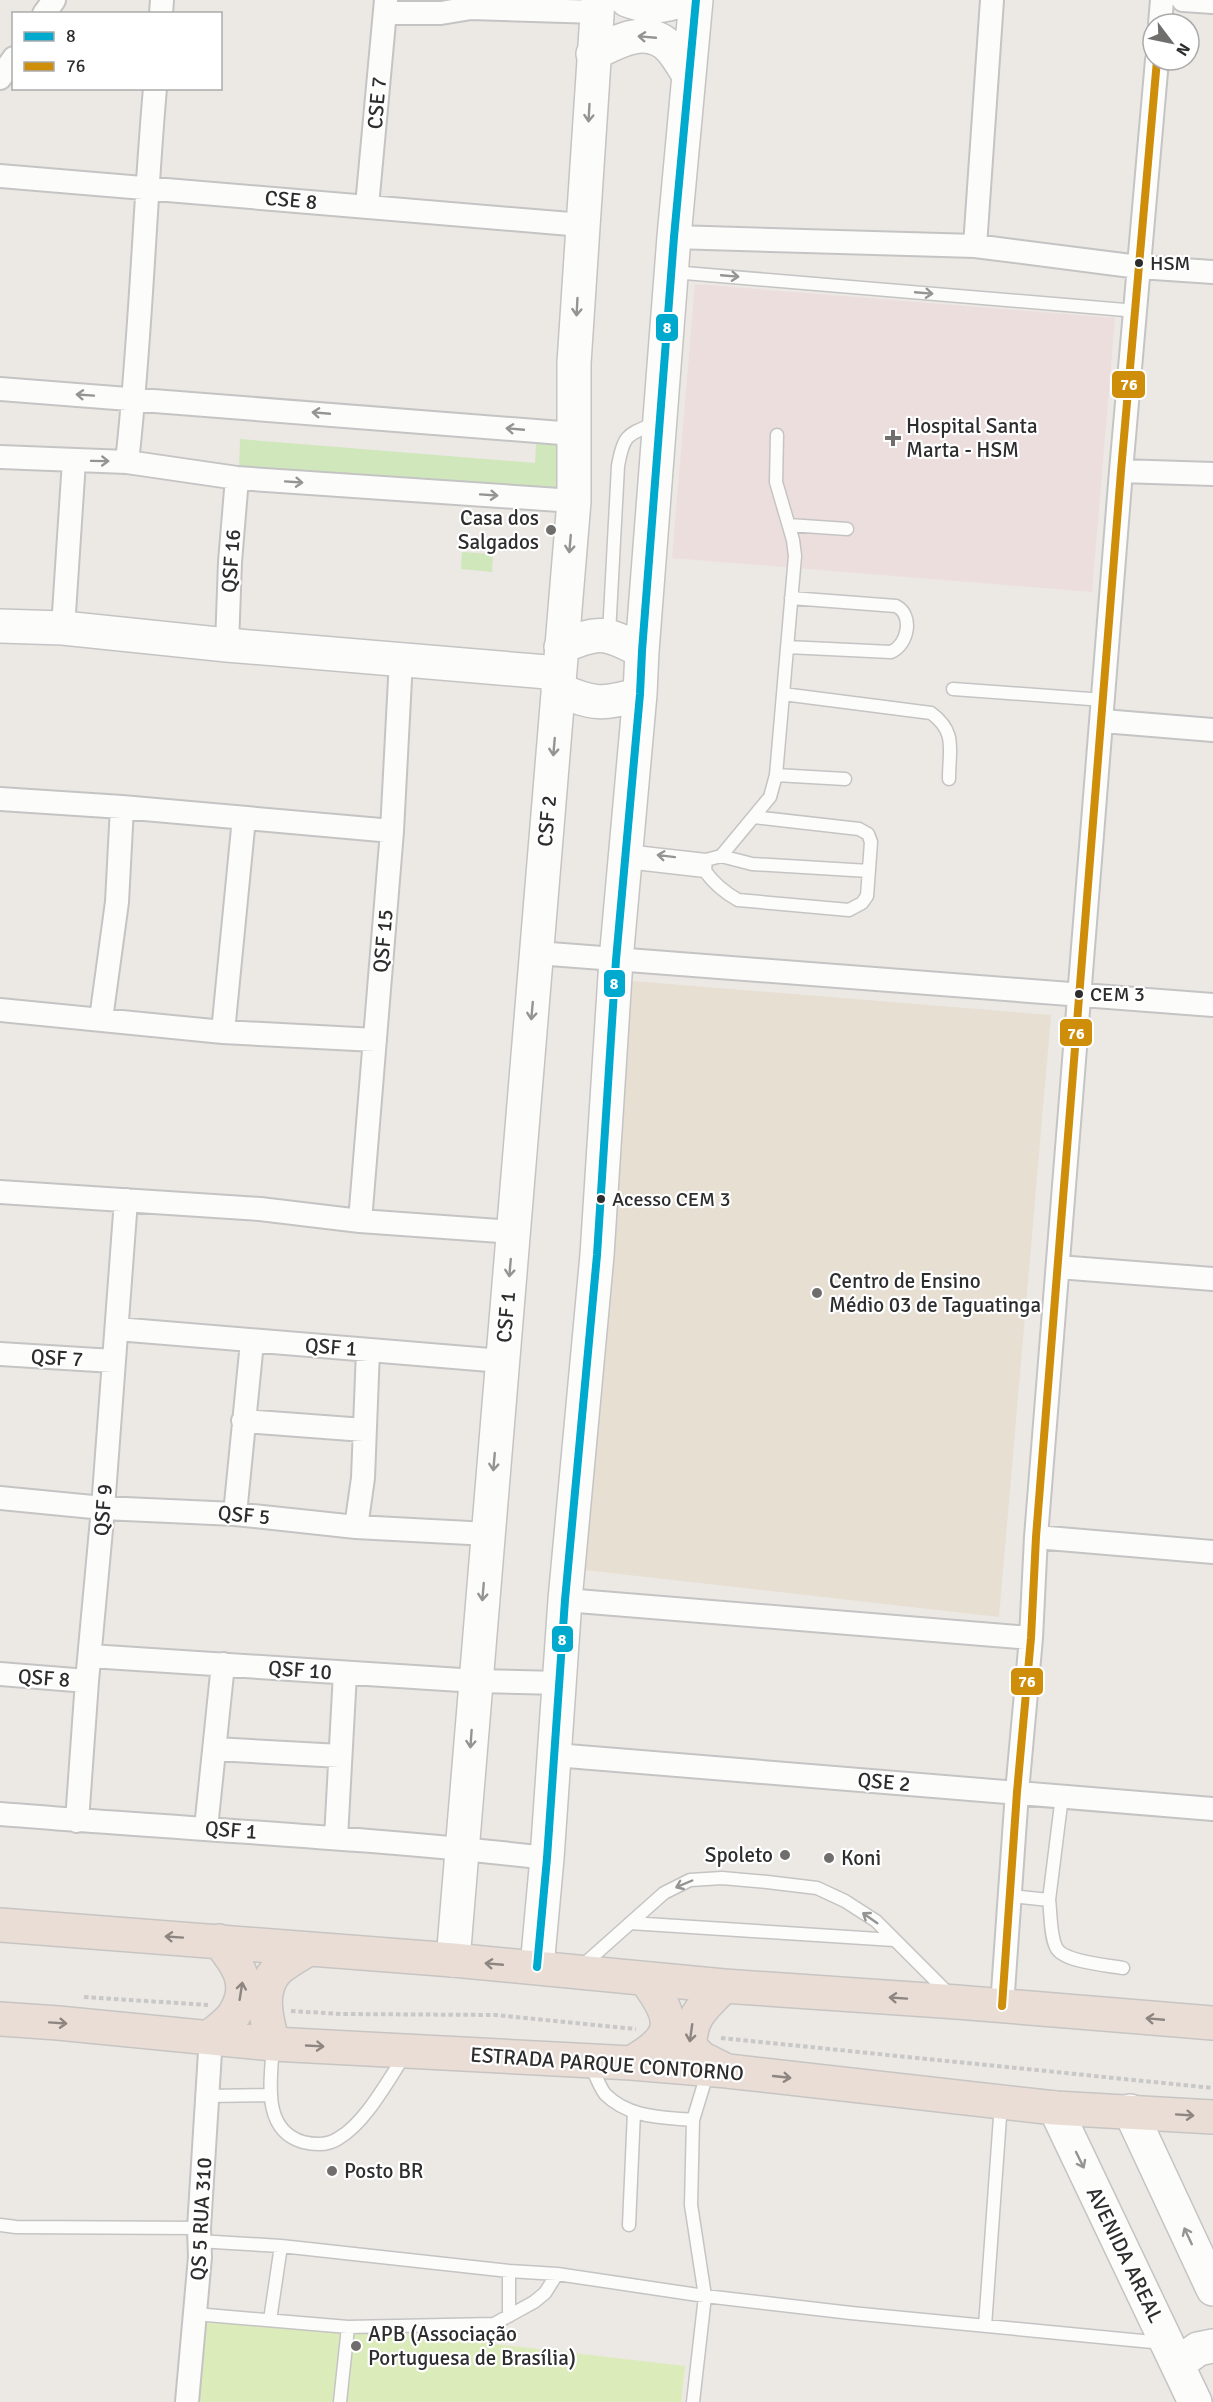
<svg xmlns="http://www.w3.org/2000/svg" width="1213" height="2402" font-family="Signika,sans-serif">
<style>
.education{fill:#e6dfd2}
.medical{fill:#eddede}
.green{fill:#d0e7bc}
.pitch{fill:#dcebba}
.lines{fill:none;stroke-linecap:round;stroke-linejoin:round}
.lane-casing{stroke:#c5c4c4;stroke-width:15}
.street-casing{stroke:#c5c4c4;stroke-width:26}
.secondary-casing{stroke:#c5c4c4;stroke-width:36}
.highway-casing{stroke:#c6c5c3;stroke-width:36}
.path{stroke:#c8c8c8;stroke-width:4;stroke-dasharray:4.5 3;stroke-linecap:butt}
.lane{stroke:#fcfcfb;stroke-width:12}
.street{stroke:#fcfcfb;stroke-width:22}
.secondary{stroke:#fcfcfb;stroke-width:33}
.highway{stroke:#eaddd5;stroke-width:33}
.bus-1-casing{stroke:#fff;stroke-width:12}
.bus-2-casing{stroke:#fff;stroke-width:12}
.bus-1{stroke:#00a9ce;stroke-width:8}
.bus-2{stroke:#cf8e09;stroke-width:8}
.oneway{stroke:#949494}
.oneway2{stroke:#8c8581}
.bus-dot{fill:#2d2d2d;stroke:#fff;stroke-width:2}
.poi-dot{fill:#706e6d;stroke:#fff;stroke-width:2}
.labels{text-anchor:middle;dominant-baseline:central;stroke-width:4.5;stroke-linejoin:round;paint-order:stroke}
.bus-label{font-size:20px;fill:#2d2d2d;stroke:#fff;text-anchor:start}
.street-label{font-size:21px;fill:#2d2d2d;stroke:#fff}
.poi-label{font-size:21px;fill:#2d2d2d;stroke:#fff;text-anchor:start}
.line-badge{stroke:#fff;stroke-width:2}
.badge-label{font-size:16px;text-anchor:middle;font-weight:bold;fill:#fff}
</style>
<rect width="100%" height="100%" fill="#ece8e4"/>
<!-- education -->
<path class="education" d="M632,981L1051,1015L999,1617L585,1570Z"/>
<!-- medical -->
<path class="medical" d="M695,284L1115,318L1092,592L672,558Z"/>
<!-- green -->
<path class="green" d="M537,431L574,434V498L239,468L240,439L535,463Z
M462,552L493,554L492,572L461,569Z"/>
<!-- pitch -->
<path class="pitch" d="M198,2317L348,2327L685,2366L681,2402H189Z"/>
<g class="lines">
<!-- lane casing -->
<g class="lane-casing">
<path id="lane" d="M673,272L1137,311
M789,525L847,529
M609,634L618,466C624,432 628,435 658,422
M787,647L891,652C908,645 914,615 896,606L791,598
M953,689L1104,700
M783,694L931,713C957,732 949,749 949,779
M776,775L845,779
M626,851L706,860L721,856L770,797L776,775L795,556L793,540L776,482L777,435
M721,856L752,864L869,871
M706,860L705,871C714,884 724,892 738,900L849,910L862,903L867,896L871,842L868,834L859,829L754,817
M626,862L705,871
M1011,1896L1049,1900C1051,1914 1050,1935 1056,1947C1062,1962 1107,1965 1123,1968
M1049,1900L1062,1796
M630,1923L894,1940
M582,1966L664,1893L690,1880L722,1878L767,1882L817,1888L845,1901L876,1921L950,1995
M273,2045C271,2079 261,2130 303,2142C315,2145 329,2145 339,2138C366,2122 388,2080 405,2055
M590,2065C595,2073 599,2086 605,2094C629,2118 661,2117 693,2120
M208,2096L270,2095
M0,2225L16,2227L199,2228
M629,2225L634,2112
M198,2241L281,2246L509,2271L557,2274L705,2296L851,2313L1163,2343
M509,2271V2316
M195,2314L348,2327L494,2324L534,2302L545,2293L557,2274
M270,2320L281,2246
M985,2326L1001,2103
M340,2402L348,2327
M693,2402L705,2296L691,2205L693,2120L708,2071"/>
</g>
<!-- street casing -->
<g class="street-casing">
<path id="street" d="M1183,0L1213,2
M385,13H441L471,8L597,12
M44,14L54,0
M161,14L162,0
M1160,24L1162,0
M0,78L14,58
M0,176L582,225
M367,206L386,0
M674,237L975,246L1139,267L1213,272
M975,246L992,0
M0,389L574,434
M0,457L127,462L237,478L574,501
M127,462C141,338 144,213 155,88
M1121,471L1213,474
M63,628L74,461
M227,645L230,562L237,478
M1103,721L1213,730
M0,799L122,807L392,831
M537,953L1213,1005
M0,1010L223,1032L375,1040
M101,1019L117,902L122,807
M223,1032L244,818
M0,1192L260,1209L360,1221L513,1232
M360,1221L392,831L401,660
M1058,1267L1213,1279
M117,1329L502,1361
M0,1354L113,1361
M243,1421L364,1430
M0,1498L103,1508L235,1514L356,1527L488,1534
M235,1514L252,1342
M356,1527L363,1478L368,1350
M1036,1537L1213,1552
M565,1600L1031,1638
M90,1656L476,1681L559,1683
M0,1674L87,1681
M215,1749L340,1756
M555,1755L1213,1809
M0,1814C183,1829 365,1837 547,1858
M77,1821L87,1681L103,1508L126,1200
M206,1828L223,1664
M336,1838L345,1673
M1002,2006L1017,1792L1031,1638L1036,1537L1121,471L1157,60
M187,2402L200,2257L199,2228L211,2036"/>
</g>
<!-- secondary casing -->
<g class="secondary-casing">
<path id="secondary" d="M627,0C645,7 663,8 681,0
M593,54C617,41 650,23 672,50C678,57 683,66 688,74
M0,626L63,628L227,645L559,673
M561,647C600,630 604,632 642,651
M558,689C592,705 604,705 640,694
M453,1960L574,501V363L598,0
M537,1967L547,1858L565,1600L597,1255L616,960L640,694L642,651L674,237L696,0
M1055,2108L1195,2402
M1130,2111L1213,2289
M1178,2364L1198,2349L1213,2346"/>
</g>
<!-- highway casing -->
<g class="highway-casing">
<path id="highway" d="M0,1925L453,1960L724,1986L957,2002L1213,2023
M724,1986C704,2006 689,2017 690,2047L701,2058L725,2070
M0,2019L58,2023L273,2044L631,2063L727,2071L1055,2108L1213,2117
M211,2036C218,2030 230,2022 235,2013C253,1984 237,1963 219,1941
M273,2044C267,2021 258,1992 276,1971C284,1963 297,1956 307,1950
M631,2063C677,2037 676,2020 646,1980"/>
</g>
<!-- path -->
<path class="path" d="M84,1997L208,2005
M291,2011L341,2014L495,2015L636,2029
M721,2038L1213,2088"/>
<!-- lane -->
<use href="#lane" class="lane"/>
<!-- street -->
<use href="#street" class="street"/>
<!-- secondary -->
<use href="#secondary" class="secondary"/>
<!-- highway -->
<use href="#highway" class="highway"/>
<!-- bus-1 casing -->
<g class="bus-1-casing">
<path id="bus-1" d="M537,1967L547,1858L565,1600L597,1255L616,960L640,694L642,651L674,237L696,0"/>
</g>
<!-- bus-2 casing -->
<g class="bus-2-casing">
<path id="bus-2" d="M1002,2006L1017,1792L1031,1638L1036,1537L1121,471L1157,60"/>
</g>
<!-- bus-1 -->
<use href="#bus-1" class="bus-1"/>
<!-- bus-2 -->
<use href="#bus-2" class="bus-2"/>
</g>
<!-- one-way arrows -->
<defs><path id="oneway-shaft" d="M-6 0H5M1.5-3L5.5 0L1.5 3" fill="none" stroke-width="1.6" stroke-linecap="round" stroke-linejoin="round" transform="scale(1.5)"/></defs>
<g class="oneway">
<use href="#oneway-shaft" transform="translate(647 37) rotate(-175)"/>
<use href="#oneway-shaft" transform="translate(589 113) rotate(93)"/>
<use href="#oneway-shaft" transform="translate(730 276) rotate(5)"/>
<use href="#oneway-shaft" transform="translate(924 293) rotate(5)"/>
<use href="#oneway-shaft" transform="translate(577 307) rotate(93)"/>
<use href="#oneway-shaft" transform="translate(85 395) rotate(-176)"/>
<use href="#oneway-shaft" transform="translate(321 413) rotate(-175)"/>
<use href="#oneway-shaft" transform="translate(515 429) rotate(-175)"/>
<use href="#oneway-shaft" transform="translate(100 461) rotate(1)"/>
<use href="#oneway-shaft" transform="translate(294 482) rotate(4)"/>
<use href="#oneway-shaft" transform="translate(489 495) rotate(4)"/>
<use href="#oneway-shaft" transform="translate(570 544) rotate(95)"/>
<use href="#oneway-shaft" transform="translate(554 747) rotate(95)"/>
<use href="#oneway-shaft" transform="translate(666 856) rotate(-173)"/>
<use href="#oneway-shaft" transform="translate(532 1011) rotate(95)"/>
<use href="#oneway-shaft" transform="translate(510 1268) rotate(95)"/>
<use href="#oneway-shaft" transform="translate(494 1462) rotate(95)"/>
<use href="#oneway-shaft" transform="translate(483 1592) rotate(95)"/>
<use href="#oneway-shaft" transform="translate(471 1739) rotate(94)"/>
<use href="#oneway-shaft" transform="translate(684 1884) rotate(157)"/>
<use href="#oneway-shaft" transform="translate(870 1918) rotate(-145)"/>
<use href="#oneway-shaft" transform="translate(1080 2160) rotate(64)"/>
<use href="#oneway-shaft" transform="translate(1188 2236) rotate(-115)"/>
</g>
<g class="oneway2">
<use href="#oneway-shaft" transform="translate(174 1937) rotate(-176)"/>
<use href="#oneway-shaft" transform="translate(494 1964) rotate(-175)"/>
<use href="#oneway-shaft" transform="translate(241 1991) rotate(-81)"/>
<use href="#oneway-shaft" transform="translate(898 1998) rotate(-176)"/>
<use href="#oneway-shaft" transform="translate(1155 2019) rotate(-175)"/>
<use href="#oneway-shaft" transform="translate(58 2023) rotate(4)"/>
<use href="#oneway-shaft" transform="translate(691 2033) rotate(98)"/>
<use href="#oneway-shaft" transform="translate(315 2046) rotate(3)"/>
<use href="#oneway-shaft" transform="translate(782 2077) rotate(6)"/>
<use href="#oneway-shaft" transform="translate(1185 2115) rotate(4)"/>
</g>
<!-- markers -->
<g class="bus-dot">
<circle cx="1139" cy="263" r="5"/>
<circle cx="1079" cy="994" r="5"/>
<circle cx="601" cy="1199" r="5"/>
</g>
<g class="poi-dot">
<path d="M890 429h6v6h6v6h-6v6h-6v-6h-6v-6h6z"/>
<circle cx="551" cy="530" r="6"/>
<circle cx="817" cy="1293" r="6"/>
<circle cx="785" cy="1855" r="6"/>
<circle cx="829" cy="1858" r="6"/>
<circle cx="332" cy="2171" r="6"/>
<circle cx="356" cy="2346" r="6"/>
</g>
<g class="labels">
<!-- bus labels -->
<g class="bus-label">
<text x="1150" y="263">HSM</text>
<text x="1090" y="994">CEM 3</text>
<text x="612" y="1199">Acesso CEM 3</text>
</g>
<!-- street labels -->
<g class="street-label">
<text transform="translate(377 103) rotate(-85)">CSE 7</text>
<text transform="translate(291 200) rotate(5)">CSE 8</text>
<text transform="translate(231 561) rotate(-86)">QSF 16</text>
<text transform="translate(547 821) rotate(-85)">CSF 2</text>
<text transform="translate(383 941) rotate(-85)">QSF 15</text>
<text transform="translate(506 1317) rotate(-85)">CSF 1</text>
<text transform="translate(331 1347) rotate(4)">QSF 1</text>
<text transform="translate(57 1358) rotate(3)">QSF 7</text>
<text transform="translate(103 1510) rotate(-86)">QSF 9</text>
<text transform="translate(244 1515) rotate(5)">QSF 5</text>
<text transform="translate(300 1670) rotate(4)">QSF 10</text>
<text transform="translate(44 1678) rotate(4)">QSF 8</text>
<text transform="translate(884 1782) rotate(5)">QSE 2</text>
<text transform="translate(231 1830) rotate(4)">QSF 1</text>
<text transform="translate(607 2064) rotate(4)">ESTRADA PARQUE CONTORNO</text>
<text transform="translate(201 2219) rotate(-87)">QS 5 RUA 310</text>
<text transform="translate(1125 2255) rotate(64)">AVENIDA AREAL</text>
</g>
<!-- poi labels -->
<g class="poi-label">
<text x="906" y="426">Hospital Santa<tspan x="906" dy="24">Marta - HSM</tspan></text>
<text x="539" y="518" text-anchor="end">Casa dos<tspan x="539" dy="24">Salgados</tspan></text>
<text x="829" y="1281">Centro de Ensino<tspan x="829" dy="24">Médio 03 de Taguatinga</tspan></text>
<text x="773" y="1855" text-anchor="end">Spoleto</text>
<text x="841" y="1858">Koni</text>
<text x="344" y="2171">Posto BR</text>
<text x="368" y="2334">APB (Associação<tspan x="368" dy="24">Portuguesa de Brasília)</tspan></text>
</g>
</g>
<g class="line-badge">
<rect x="655" y="313" width="24" height="29" rx="6" fill="#00a9ce"/>
<rect x="1111" y="370" width="35" height="29" rx="6" fill="#cf8e09"/>
<rect x="603" y="969" width="23" height="29" rx="6" fill="#00a9ce"/>
<rect x="1059" y="1018" width="34" height="29" rx="6" fill="#cf8e09"/>
<rect x="551" y="1625" width="23" height="28" rx="6" fill="#00a9ce"/>
<rect x="1010" y="1667" width="34" height="29" rx="6" fill="#cf8e09"/>
</g>
<g class="badge-label">
<text x="667" y="333">8</text>
<text x="1129" y="390">76</text>
<text x="614" y="989">8</text>
<text x="1076" y="1039">76</text>
<text x="562" y="1645">8</text>
<text x="1027" y="1687">76</text>
</g>
<!-- legend -->
<rect x="12" y="12" width="210" height="78" fill="#ffffff" stroke="#ababab" stroke-width="1.5"/>
<rect x="24" y="32" width="30" height="9" fill="#00a9ce" stroke="#ababab" stroke-width="1.5"/>
<text x="66" y="42" font-size="18" fill="#2d2d2d">8</text>
<rect x="24" y="62" width="30" height="9" fill="#cf8e09" stroke="#ababab" stroke-width="1.5"/>
<text x="66" y="72" font-size="18" fill="#2d2d2d">76</text>
<!-- north arrow -->
<g transform="translate(1171 42) rotate(122)"><circle r="28" fill="#ffffff" stroke="#ababab" stroke-width="1.5"/>
<path d="M0-4.5L10 22L0 15L-10 22Z" fill="#706e6d"/>
<text y="-9" font-size="16" font-weight="bold" text-anchor="middle" fill="#2d2d2d">N</text>
</g>
</svg>
